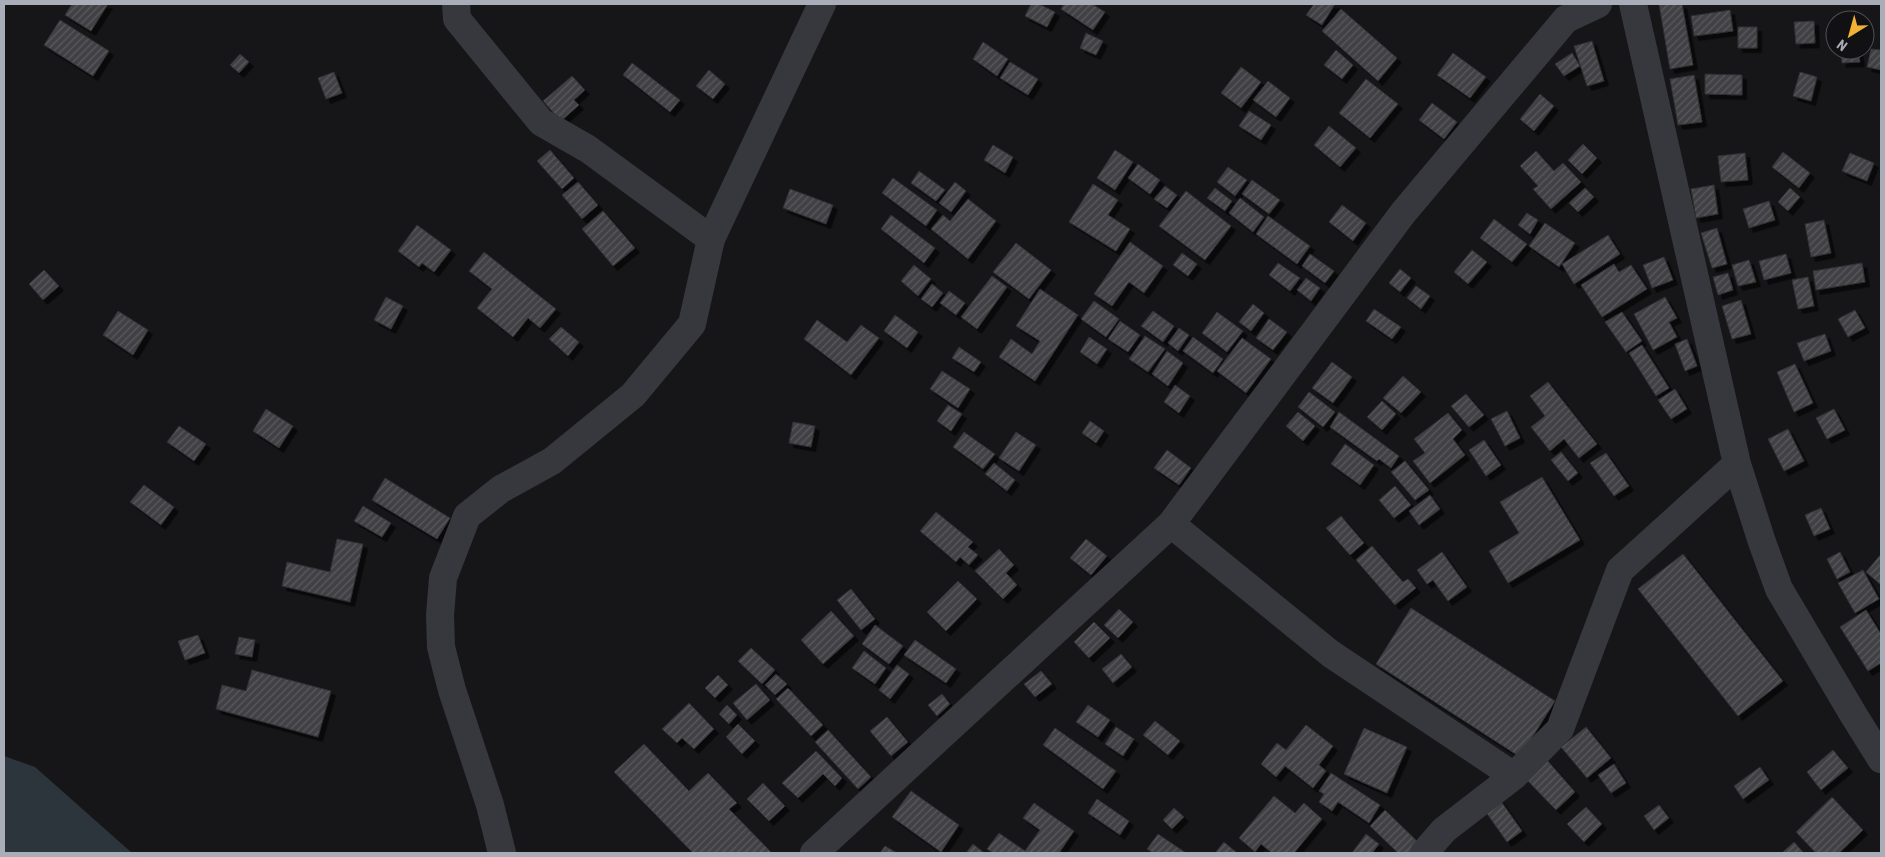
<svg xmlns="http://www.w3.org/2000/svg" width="1885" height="857" font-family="'Roboto Condensed',sans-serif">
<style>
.water{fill:#2c353c}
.building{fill:url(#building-hatch);stroke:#303034;filter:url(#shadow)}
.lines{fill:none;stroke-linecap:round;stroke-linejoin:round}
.minor{stroke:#37383d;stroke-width:28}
</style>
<defs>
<pattern id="building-hatch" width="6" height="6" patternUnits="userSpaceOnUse" patternTransform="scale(1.25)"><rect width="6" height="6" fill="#404145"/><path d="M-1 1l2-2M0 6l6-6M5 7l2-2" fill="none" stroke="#595a5e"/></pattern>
<filter id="shadow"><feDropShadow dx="4.5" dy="4.5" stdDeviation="0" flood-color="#0009"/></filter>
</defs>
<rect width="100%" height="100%" fill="#161618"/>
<!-- water -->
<path class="water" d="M4,756L35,767L132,853H4Z"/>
<!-- building -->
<path class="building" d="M72,4H108L91,31L65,15Z
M1031,4H1039L1055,12L1047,27L1025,16Z
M1064,4H1092L1105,12L1093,30L1061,9Z
M1314,4H1335L1322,25L1306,15Z
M1659,4H1682L1693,65L1670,69Z
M1341,9L1397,58L1378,81L1322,31Z
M1730,10L1733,31L1694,36L1691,16Z
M60,20L109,51L93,76L44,45Z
M1814,21L1815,43L1796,44L1794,22Z
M1738,27H1757V48H1738Z
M1086,33L1103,41L1096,55L1080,48Z
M1592,41L1604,81L1587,86L1574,46Z
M983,42L1008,59L997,76L973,59Z
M1871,49L1881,50V70L1867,67Z
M1336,50L1353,65L1342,79L1324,65Z
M1840,50H1858L1860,62L1842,63Z
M1453,53L1486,77L1470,98L1437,75Z
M1572,53L1580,66L1564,76L1555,64Z
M240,54L249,62L239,73L230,65Z
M1010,62L1038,79L1028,95L1000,78Z
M632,63L680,100L670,112L623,75Z
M1241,67L1261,82L1241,108L1221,93Z
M709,70L725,84L713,99L696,86Z
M334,72L342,93L326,99L318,78Z
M1800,72L1817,77L1811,101L1793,96Z
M1705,74L1742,75V95L1705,94Z
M1694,75L1702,122L1678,125L1670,79Z
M572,76L585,90L574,100L579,105L561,121L543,101Z
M1366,79L1398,104L1370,138L1339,113Z
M1268,81L1290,98L1276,117L1253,100Z
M1540,94L1554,106L1534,131L1520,119Z
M1432,103L1457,122L1444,139L1419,120Z
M1249,111L1271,125L1261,140L1239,126Z
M1329,126L1356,148L1340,167L1314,145Z
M1583,144L1597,158L1582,174L1568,160Z
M993,145L1013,157L1005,173L984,160Z
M550,150L574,178L562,189L537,161Z
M1115,150L1133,162L1115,190L1097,178Z
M1536,151L1554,171L1563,163L1581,182L1551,209L1533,189L1538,186L1520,166Z
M1783,152L1810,173L1799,188L1772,167Z
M1745,153L1748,180L1721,182L1718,156Z
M1850,153L1874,163L1867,181L1842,171Z
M1138,164L1160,180L1150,194L1128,178Z
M1228,167L1247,180L1235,196L1217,182Z
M919,171L945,190L936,201L911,183Z
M893,178L937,210L926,226L882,193Z
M1252,180L1280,200L1269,214L1242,194Z
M578,182L598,205L582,219L562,195Z
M955,182L966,191L951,212L939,203Z
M1093,184L1118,200L1108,215L1130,229L1116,251L1069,222Z
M1714,185L1718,214L1696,218L1691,189Z
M1165,186L1177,195L1167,208L1154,199Z
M1215,188L1232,201L1225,211L1207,198Z
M1585,188L1594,197L1578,212L1569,203Z
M1790,188L1800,197L1788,211L1778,202Z
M790,189L833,205L826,224L783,208Z
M1186,191L1231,226L1205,260L1159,226Z
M1240,198L1264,217L1253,232L1229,213Z
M968,199L996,221L968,259L931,229L943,215L950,221Z
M1769,201L1775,220L1749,228L1743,209Z
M1342,205L1366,223L1353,241L1329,222Z
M603,211L635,248L613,266L582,229Z
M1527,213L1538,220L1530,234L1518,225Z
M891,215L935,248L924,263L881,229Z
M1268,216L1310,246L1297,264L1256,234Z
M1494,219L1527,244L1512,262L1480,238Z
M1824,220L1831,253L1811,257L1805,224Z
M1545,223L1575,243L1559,267L1529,246Z
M417,225L451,250L434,272L422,263L419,267L398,251Z
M1717,228L1727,264L1712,268L1701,233Z
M1608,235L1620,254L1574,284L1562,264Z
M1130,242L1163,266L1144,293L1129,282L1112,306L1094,294Z
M1016,243L1051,270L1029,299L993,272Z
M1472,250L1487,262L1468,284L1454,272Z
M484,252L556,309L540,328L528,318L513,337L477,308L492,289L469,271Z
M1182,253L1197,264L1188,276L1173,265Z
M1310,254L1334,271L1325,283L1302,266Z
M1786,254L1791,273L1764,280L1759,261Z
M1664,257L1673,280L1652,288L1643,265Z
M1749,260L1756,282L1738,286L1732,265Z
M1278,263L1300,278L1290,291L1269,275Z
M1862,263L1865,282L1816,290L1813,271Z
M1614,264L1619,272L1631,265L1647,289L1602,317L1581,285Z
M914,265L931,279L918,296L901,281Z
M1400,269L1411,278L1400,292L1389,283Z
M44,270L59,286L43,300L29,284Z
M1728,273L1733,290L1718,295L1713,277Z
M992,276L1007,287L977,329L961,317Z
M1808,277L1814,306L1798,309L1792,280Z
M1306,278L1320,288L1311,301L1297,290Z
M932,284L943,293L932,307L921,299Z
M1416,286L1430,296L1421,309L1407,298Z
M1040,289L1078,315L1035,381L999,357L1011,339L1032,354L1040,341L1016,326Z
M949,291L965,303L956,315L940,303Z
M386,297L403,306L391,329L374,320Z
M1665,297L1677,318L1669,322L1677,337L1653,350L1634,314Z
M1741,300L1751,334L1732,339L1722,306Z
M1094,301L1119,319L1106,337L1081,319Z
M1253,304L1264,313L1251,331L1239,322Z
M1374,309L1401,327L1392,339L1366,321Z
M1855,310L1865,328L1848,337L1838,319Z
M118,311L148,330L133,355L103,335Z
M1153,311L1174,326L1163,342L1141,326Z
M1217,312L1243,331L1227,352L1202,333Z
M1622,312L1642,341L1626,352L1605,322Z
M895,315L918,332L907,348L884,331Z
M1269,319L1287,332L1273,350L1256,338Z
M817,320L847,342L861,325L879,338L851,375L804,339Z
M1120,321L1140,335L1128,352L1108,339Z
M561,327L579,342L568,356L549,339Z
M1179,328L1189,335L1178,351L1168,343Z
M1825,334L1831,351L1804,361L1797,343Z
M1145,336L1165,349L1148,372L1129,359Z
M1089,337L1107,349L1097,364L1080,352Z
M1193,337L1223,359L1213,373L1183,351Z
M1242,338L1271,359L1246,393L1217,371Z
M1687,339L1697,366L1685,371L1675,344Z
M1642,345L1669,388L1656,396L1629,353Z
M959,347L981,362L974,372L952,358Z
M1167,351L1183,363L1168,386L1152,374Z
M1332,362L1352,377L1333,403L1312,388Z
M1795,364L1813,403L1794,412L1777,372Z
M942,371L970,389L958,408L930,389Z
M1403,376L1421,392L1401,413L1383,398Z
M1548,382L1597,444L1579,458L1564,439L1550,451L1531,427L1545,416L1530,396Z
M1175,385L1190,396L1179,413L1164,402Z
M1675,389L1687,409L1671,419L1658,400Z
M1309,392L1335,412L1323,427L1298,407Z
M1466,394L1484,415L1469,427L1451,406Z
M1382,401L1396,414L1382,430L1367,417Z
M948,405L962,414L951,431L937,421Z
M266,409L293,426L279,448L253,431Z
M1834,409L1845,430L1827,439L1816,418Z
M1507,411L1520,438L1505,446L1491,419Z
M1298,412L1315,426L1303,441L1286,426Z
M1339,412L1399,456L1391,468L1379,459L1377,461L1330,427Z
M1448,413L1462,430L1453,439L1465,455L1430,483L1413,461L1425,453L1414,439Z
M1090,421L1104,431L1096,443L1082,433Z
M793,422L815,426L811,447L789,443Z
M179,426L206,444L194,461L167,442Z
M1788,429L1804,461L1784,471L1768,439Z
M964,432L995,454L983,469L953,447Z
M1016,432L1036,445L1019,471L999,458Z
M1484,440L1501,465L1486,476L1469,450Z
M1345,444L1374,465L1360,485L1331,464Z
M1167,450L1191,468L1179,485L1154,468Z
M1561,452L1578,473L1568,481L1551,460Z
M1606,453L1629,486L1614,496L1590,463Z
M1405,461L1429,490L1415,500L1391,472Z
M994,463L1015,480L1007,491L985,474Z
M1542,477L1580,540L1508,583L1489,551L1519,533L1500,502Z
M385,478L450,518L437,539L372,500Z
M144,485L174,507L161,525L130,502Z
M1395,486L1411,505L1394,518L1379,500Z
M1430,495L1440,509L1419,525L1409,511Z
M363,506L391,523L382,537L354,521Z
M1821,508L1830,529L1814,536L1805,515Z
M936,512L973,542L968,547L978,555L969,565L960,557L956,562L920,531Z
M1341,516L1364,543L1350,555L1326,528Z
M337,539L363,544L350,602L282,586L287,562L330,572Z
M1086,539L1107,556L1091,575L1070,558Z
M1372,546L1403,582L1408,579L1416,588L1395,605L1356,560Z
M999,549L1014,565L1006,573L1017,585L1003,599L975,571Z
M1442,552L1467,587L1448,601L1433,580L1427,584L1417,570Z
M1840,552L1850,572L1837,579L1827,559Z
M1683,554L1783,681L1738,716L1638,589Z
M1881,554V585L1866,572Z
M1863,570L1879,599L1855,613L1838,583Z
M958,581L977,599L946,631L927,612Z
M851,589L875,619L861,630L837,600Z
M1411,608L1555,701L1520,757L1376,664Z
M1119,609L1133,622L1118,638L1104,625Z
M1866,610L1881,634V663L1868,671L1840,627Z
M831,611L854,636L823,664L801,640Z
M1094,622L1110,638L1089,658L1074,642Z
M875,625L903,646L889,664L862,644Z
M198,635L205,653L185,660L178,641Z
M239,637L255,640L252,657L235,654Z
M915,640L956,669L946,683L904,655Z
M751,648L775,670L762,684L738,661Z
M864,651L886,668L875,684L852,668Z
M1121,654L1132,667L1113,683L1102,669Z
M897,665L909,674L890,699L879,690Z
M252,670L331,691L318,737L216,709L222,685L246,691Z
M1041,671L1052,684L1035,697L1024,684Z
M776,674L787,684L775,695L765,685Z
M718,675L728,685L715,698L705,688Z
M756,684L770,700L747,720L733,703Z
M788,688L823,725L811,736L776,699Z
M942,694L950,704L937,716L928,705Z
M689,703L714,729L694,749L682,738L677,743L662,729Z
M727,705L737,715L729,724L719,714Z
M1088,705L1110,720L1098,737L1076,722Z
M887,717L908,742L891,756L870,731Z
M1155,721L1180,741L1168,755L1143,735Z
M738,724L755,741L742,754L726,737Z
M1306,725L1333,746L1319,765L1326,771L1313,788L1285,766L1276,777L1261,764L1277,743L1286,750Z
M1116,727L1134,739L1123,756L1105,744Z
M1586,727L1611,758L1587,778L1561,747Z
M1055,728L1116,771L1103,789L1043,745Z
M1364,728L1407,747L1387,793L1344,774Z
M828,730L871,777L858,789L815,742Z
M644,744L689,791L708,773L737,803L729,809L772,853H693L614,772Z
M1833,750L1848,768L1821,790L1807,772Z
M816,751L842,778L835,786L823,774L798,798L782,783Z
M1546,759L1575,792L1556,810L1525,778Z
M1614,764L1626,783L1611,793L1598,775Z
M1760,767L1769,780L1743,799L1734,786Z
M1331,773L1380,805L1369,823L1338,802L1332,811L1319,802L1324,794L1319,791Z
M763,783L785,806L769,821L747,799Z
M911,791L959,825L941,852L892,817Z
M1274,796L1295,813L1304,803L1322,819L1294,853H1272L1261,844L1255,852L1239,838Z
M1498,797L1522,831L1507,842L1483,808Z
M1832,797L1863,830L1839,853H1816L1796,832Z
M1097,799L1129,821L1120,835L1088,813Z
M1034,803L1074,831L1059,853H993L987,849L999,833L1025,851L1040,830L1023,818Z
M1659,805L1669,818L1654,830L1644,816Z
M1586,807L1602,824L1584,842L1567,824Z
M1174,808L1184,817L1172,829L1163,820Z
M1385,810L1421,845L1413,853H1398L1370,826Z
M1158,834L1186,853H1153L1147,849Z
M1366,834L1379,844L1372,853H1352Z
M1224,842L1237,853H1215Z
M1794,842L1804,853H1784L1783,852Z
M973,844L983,852L982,853H966Z
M885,846L897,853H880Z"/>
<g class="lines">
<!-- minor -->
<path class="minor" d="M456,4L457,19L541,122L588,149L711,239
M1633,4L1737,464L1762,542L1779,589L1853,714L1881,759
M1171,524L1331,654L1514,776
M502,853L490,805L452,690L441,647L440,615L443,578L467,516L501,489L552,461L633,395L692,324L711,239L822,4
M814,853L1171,524L1403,213L1566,19L1598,4
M1424,853L1444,830L1514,776L1560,729L1620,570L1737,464"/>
</g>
<!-- border -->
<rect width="1885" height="857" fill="none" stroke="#a8adb8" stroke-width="10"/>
<!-- north arrow -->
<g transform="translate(1850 35) rotate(217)"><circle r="24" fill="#111113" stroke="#4d4f55"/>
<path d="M0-4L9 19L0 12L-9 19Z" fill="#f2b134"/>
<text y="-8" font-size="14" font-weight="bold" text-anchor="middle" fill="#a8adb8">N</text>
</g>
</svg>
